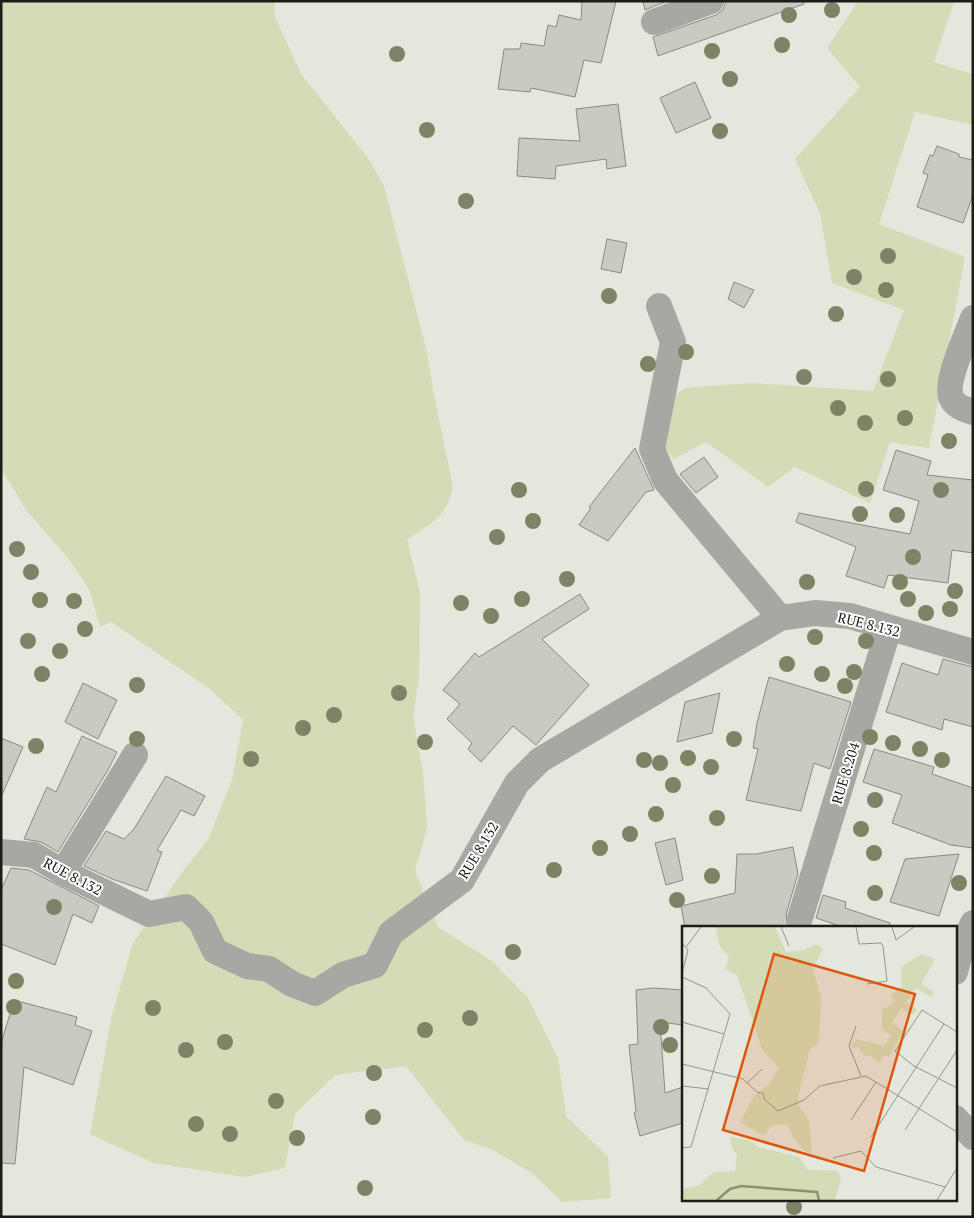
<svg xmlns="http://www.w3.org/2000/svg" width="974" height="1218" font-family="'PT Serif',serif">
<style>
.green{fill:#d4dcb7}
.building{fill:#c8cbc1;stroke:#898b82}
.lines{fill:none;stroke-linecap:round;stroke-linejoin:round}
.street{stroke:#a7a8a4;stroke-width:26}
.tree{fill:#7e8365}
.labels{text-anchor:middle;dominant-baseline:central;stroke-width:4;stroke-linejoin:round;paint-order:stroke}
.street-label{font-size:14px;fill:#1c1d19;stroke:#fff}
.inset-river{fill:none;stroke:#8b9370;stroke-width:2.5}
.inset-road{fill:none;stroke:#94968e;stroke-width:1}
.view{fill:#de560d;fill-opacity:0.15;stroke:#de560d;stroke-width:2.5}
.inset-edge{fill:none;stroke:#1c1d19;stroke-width:2.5}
</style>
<rect width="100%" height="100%" fill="#e4e7dc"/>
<!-- green -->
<path class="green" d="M1,1H274L275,17L301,74L368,158L384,186L426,348L434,395L453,487C447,517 431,523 407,540L420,592L419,678L413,717L423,772L427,828L415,871L438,927L492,961L528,998L558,1058L566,1116L608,1157L611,1198L562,1202L533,1174L491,1149L464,1140L406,1066L335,1075L295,1114L285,1168L245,1177L153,1163L90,1134L112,1015L133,943L186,867L208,840L232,780L243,720L210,689L111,622L100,627L90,591L69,559L26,510L1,468Z
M858,1H954L934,62L973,74V125L915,112L879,224L965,257L929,448L890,442L870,503L795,467L768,487L706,442L674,459L658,440L665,402L685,388L751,383L873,391L904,310L832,283L820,213L795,159L860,87L827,48Z"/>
<!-- building -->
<path class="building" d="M582,1H616L601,63L584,60L575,97L531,88L530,92L498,89L504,49H520L521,43L544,46L548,25L556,27L559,15L581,20Z
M643,1H667L645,10Z
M726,1H803L804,4L658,56L653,37L716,15L723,10Z
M695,82L711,118L676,133L660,98Z
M618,104L626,166L607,169L606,159L556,166L555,179L517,176L519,138L580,141L576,109Z
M937,146L959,154V157L973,160V195L963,223L917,207L928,175L923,173L930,155L933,156Z
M607,239L627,243L621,273L601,269Z
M734,282L754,290L744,308L728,299Z
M635,448L654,490L646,492L608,541L579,525L591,508L589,507Z
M896,450L931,461L927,475L973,480V553L952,550L948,583L888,575L884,588L846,576L856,547L796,522L799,513L910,534L919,501L883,490Z
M704,457L718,477L696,493L680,474Z
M580,594L589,609L542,639L589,685L536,745L513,726L481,762L468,749L472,743L447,719L460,704L443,690L475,653L479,657Z
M943,659L973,667V727L944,719L942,730L886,712L902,663L938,675Z
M769,677L851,702L830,769L814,763L801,811L746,800L758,749L753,748L757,723Z
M83,683L117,700L98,739L65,722Z
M720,693L712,733L677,742L685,702Z
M82,736L117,752L108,770L58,852L41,842L24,839L47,787L56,792Z
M1,738L23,747L1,797Z
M874,749L934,767L932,774L973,788V848L951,845L892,823L902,795L863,782Z
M166,776L205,796L194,816L181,810L157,850L162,852L147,891L112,879L84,866L106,831L124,839L134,829Z
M675,838L683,880L666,885L655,843Z
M793,847L798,874L786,914L788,927H685L681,906L735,893L737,854H756Z
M959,854L939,916L890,902L905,859Z
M11,868L29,870L99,906L92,923L73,914L55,965L1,944V890Z
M823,895L846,902L845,908L890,923V927H843L816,918Z
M653,988L683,990V1025L660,1022L665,1093L683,1087V1123L640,1136L634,1113L636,1112L629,1045L638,1044L636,990Z
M14,1000L77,1017L75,1025L92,1031L73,1085L24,1067L15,1164L1,1163V1044Z"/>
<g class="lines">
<!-- street -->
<path class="street" d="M654,22L711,1
M659,306L673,342L652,449L665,480L780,618
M973,318C967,334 945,382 951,397C954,406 964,409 973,412
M1,852L34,855L63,872L149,914L186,907L201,922L215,951L247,966L269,969L292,984L315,993L343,975L375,965L391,933L462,880L517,783L540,760L780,618L815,613L850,616L973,652
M63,872L135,755
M800,918L889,628
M955,972L960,953L973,923
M955,1118L973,1137"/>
</g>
<!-- trees -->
<g class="tree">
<circle cx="832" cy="10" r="8"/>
<circle cx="789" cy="15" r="8"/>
<circle cx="782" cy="45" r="8"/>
<circle cx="712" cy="51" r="8"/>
<circle cx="397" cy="54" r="8"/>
<circle cx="730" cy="79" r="8"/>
<circle cx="427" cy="130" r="8"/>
<circle cx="720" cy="131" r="8"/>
<circle cx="466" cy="201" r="8"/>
<circle cx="888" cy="256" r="8"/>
<circle cx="854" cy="277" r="8"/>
<circle cx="886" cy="290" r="8"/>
<circle cx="609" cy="296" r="8"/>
<circle cx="836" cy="314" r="8"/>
<circle cx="686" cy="352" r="8"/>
<circle cx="648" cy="364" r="8"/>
<circle cx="804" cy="377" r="8"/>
<circle cx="888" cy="379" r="8"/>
<circle cx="838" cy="408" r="8"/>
<circle cx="905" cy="418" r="8"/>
<circle cx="865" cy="423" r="8"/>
<circle cx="949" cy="441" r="8"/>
<circle cx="866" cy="489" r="8"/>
<circle cx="519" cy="490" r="8"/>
<circle cx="941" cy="490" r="8"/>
<circle cx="860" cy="514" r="8"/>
<circle cx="897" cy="515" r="8"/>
<circle cx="533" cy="521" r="8"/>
<circle cx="497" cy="537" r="8"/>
<circle cx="17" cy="549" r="8"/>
<circle cx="913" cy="557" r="8"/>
<circle cx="31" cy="572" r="8"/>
<circle cx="567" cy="579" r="8"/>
<circle cx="807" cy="582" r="8"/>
<circle cx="900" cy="582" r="8"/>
<circle cx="955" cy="591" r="8"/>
<circle cx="522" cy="599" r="8"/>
<circle cx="908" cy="599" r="8"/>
<circle cx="40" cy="600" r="8"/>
<circle cx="74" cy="601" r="8"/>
<circle cx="461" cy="603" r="8"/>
<circle cx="950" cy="609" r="8"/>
<circle cx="926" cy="613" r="8"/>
<circle cx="491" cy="616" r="8"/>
<circle cx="85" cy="629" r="8"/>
<circle cx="815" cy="637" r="8"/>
<circle cx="28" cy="641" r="8"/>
<circle cx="866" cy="641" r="8"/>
<circle cx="60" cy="651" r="8"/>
<circle cx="787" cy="664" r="8"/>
<circle cx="854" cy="672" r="8"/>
<circle cx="42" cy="674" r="8"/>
<circle cx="822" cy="674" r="8"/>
<circle cx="137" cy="685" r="8"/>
<circle cx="845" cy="686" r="8"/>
<circle cx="399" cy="693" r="8"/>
<circle cx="334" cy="715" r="8"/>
<circle cx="303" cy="728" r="8"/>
<circle cx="870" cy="737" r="8"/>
<circle cx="137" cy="739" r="8"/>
<circle cx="734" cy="739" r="8"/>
<circle cx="425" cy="742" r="8"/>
<circle cx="893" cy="743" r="8"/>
<circle cx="36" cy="746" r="8"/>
<circle cx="920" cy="749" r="8"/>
<circle cx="688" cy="758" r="8"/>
<circle cx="251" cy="759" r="8"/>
<circle cx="644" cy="760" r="8"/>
<circle cx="942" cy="760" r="8"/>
<circle cx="660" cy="763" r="8"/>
<circle cx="711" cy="767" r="8"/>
<circle cx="673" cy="785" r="8"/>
<circle cx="875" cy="800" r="8"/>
<circle cx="656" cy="814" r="8"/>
<circle cx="717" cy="818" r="8"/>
<circle cx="861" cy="829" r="8"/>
<circle cx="630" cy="834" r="8"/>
<circle cx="600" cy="848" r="8"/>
<circle cx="874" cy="853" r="8"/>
<circle cx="554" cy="870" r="8"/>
<circle cx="712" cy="876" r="8"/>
<circle cx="959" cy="883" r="8"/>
<circle cx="875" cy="893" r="8"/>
<circle cx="677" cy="900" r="8"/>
<circle cx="54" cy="907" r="8"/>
<circle cx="513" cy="952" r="8"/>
<circle cx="16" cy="981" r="8"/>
<circle cx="14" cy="1007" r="8"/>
<circle cx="153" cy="1008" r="8"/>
<circle cx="470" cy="1018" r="8"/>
<circle cx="661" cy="1027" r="8"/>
<circle cx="425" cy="1030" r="8"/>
<circle cx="225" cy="1042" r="8"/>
<circle cx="670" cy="1045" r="8"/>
<circle cx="186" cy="1050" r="8"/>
<circle cx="374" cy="1073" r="8"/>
<circle cx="276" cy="1101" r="8"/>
<circle cx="373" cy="1117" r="8"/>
<circle cx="196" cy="1124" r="8"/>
<circle cx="230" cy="1134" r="8"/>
<circle cx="297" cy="1138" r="8"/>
<circle cx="365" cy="1188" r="8"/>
<circle cx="794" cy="1207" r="8"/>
</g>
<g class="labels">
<!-- street labels -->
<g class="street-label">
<text transform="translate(869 624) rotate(14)">RUE 8.132</text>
<text transform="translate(845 773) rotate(-73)">RUE 8.204</text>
<text transform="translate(478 850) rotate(-59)">RUE 8.132</text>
<text transform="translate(73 876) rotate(28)">RUE 8.132</text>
</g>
</g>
<!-- overview -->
<g transform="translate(682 926)">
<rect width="275" height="275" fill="#e4e7dc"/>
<path d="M34,1H93L104,26L122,24L134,18L141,23L131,42L139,71L137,117L128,123L116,171L117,180L127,194L130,227L123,225L111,212L106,199L96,198L88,201L84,209L78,208L58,196L72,170L87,158L97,142L80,123L55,49L43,43L47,32L37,19ZM240,28L253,33L239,58L252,66L249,71L234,62L224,76L235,83L232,89L219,82L210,97L221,105L207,131L202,129L197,137L187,129L183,130L176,121L170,122L169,119L175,113L202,120L209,110L200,103V84L212,76L209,69L220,60L219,41ZM47,211L67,214L76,221L117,231L126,244L156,245L159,253L153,274H0V263L16,260L32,246L53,245L55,228L51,224Z" fill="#d4dcb7"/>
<path class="inset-river" d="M35,274L48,263L59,260L135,266L137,274"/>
<path class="inset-road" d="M99,1L107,20M174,1L177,18L199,17L201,20L205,55L185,58M210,1L214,14L232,1M0,17L6,24L0,48M4,21L19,1M0,51L24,62L48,88L9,221L0,222M0,96L42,108M174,100L167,120L179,150M275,106L240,84L213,125L232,140L275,162M0,138L61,153L75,166L81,167L83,174L96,185L122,174L138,160L184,150L275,206M65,157L80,143M0,160L27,163M169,194L194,156M223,204L275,124M189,211L262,98M151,232L179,225L194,241L263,261M255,274L275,242"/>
<path class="view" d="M92,28L233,68L182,245L41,204Z"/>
<rect width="275" height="275" class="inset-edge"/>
</g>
<!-- border -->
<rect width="974" height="1218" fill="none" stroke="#1c1d19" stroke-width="5"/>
</svg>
